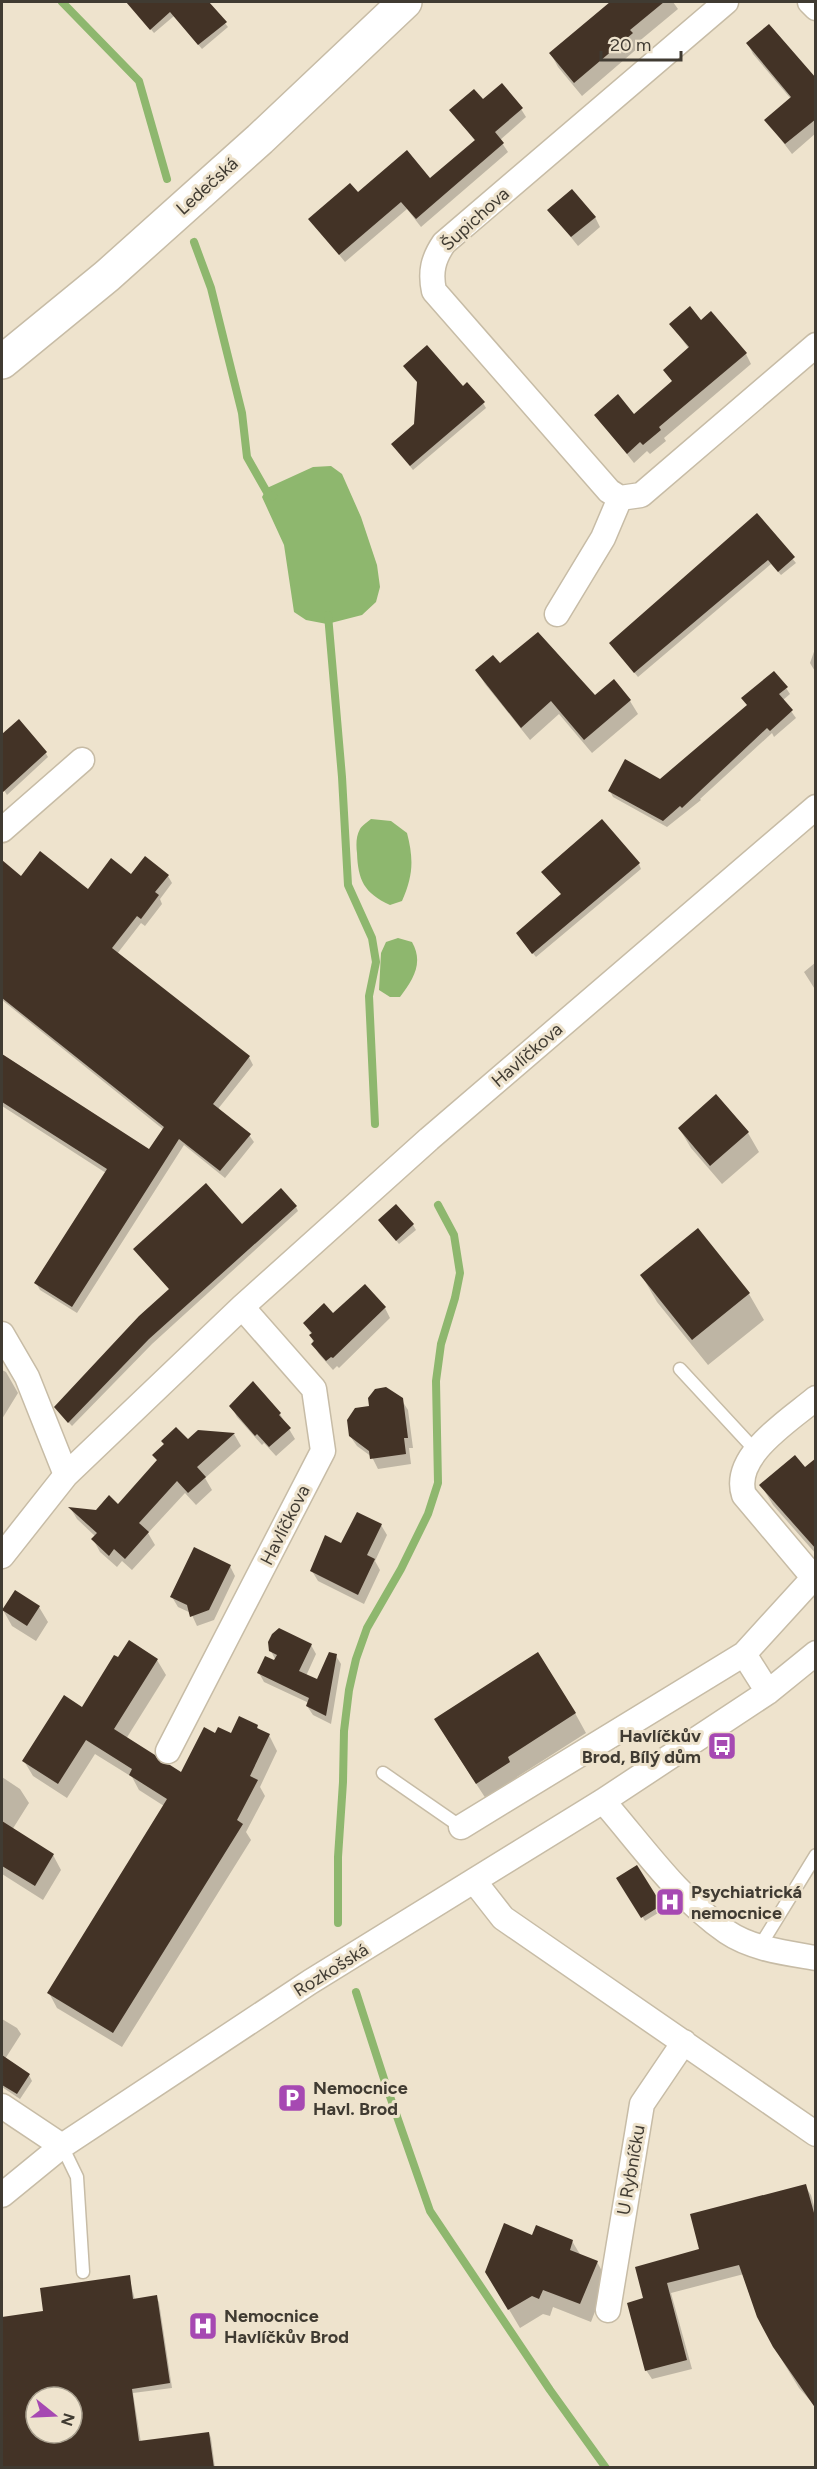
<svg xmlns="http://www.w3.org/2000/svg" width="817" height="2469" font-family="Figtree,sans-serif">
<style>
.water{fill:#8eb76e}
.shadow{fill:#0003;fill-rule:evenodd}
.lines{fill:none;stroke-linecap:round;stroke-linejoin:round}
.stream{stroke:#8eb76e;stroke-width:8}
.building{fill:#433326;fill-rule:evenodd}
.lane-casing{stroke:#c7bca6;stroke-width:15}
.street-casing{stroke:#c7bca6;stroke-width:27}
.secondary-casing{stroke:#c7bca6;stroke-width:36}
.lane{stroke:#fff;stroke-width:12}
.street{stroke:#fff;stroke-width:24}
.secondary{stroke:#fff;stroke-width:33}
.labels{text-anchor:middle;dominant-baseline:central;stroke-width:6;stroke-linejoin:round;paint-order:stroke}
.street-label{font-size:18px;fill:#403b32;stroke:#eee3cd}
.poi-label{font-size:18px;font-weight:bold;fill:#403b32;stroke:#eee3cd;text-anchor:start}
</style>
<rect width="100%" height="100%" fill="#eee3cd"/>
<!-- water -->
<path class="water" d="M331,466L342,474L361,517L377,565L380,587L376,602L362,615L327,624L306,620L294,612L284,545L262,497L267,488L313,467Z
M371,819L391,821L407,833C414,860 413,876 402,901L390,905C364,893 358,880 357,853C356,845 356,836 360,829C362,826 367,822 371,819Z
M398,938L412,942C424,963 413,980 400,997H390L379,990L381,953L386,942Z"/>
<!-- shadow -->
<path class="shadow" d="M128,2H208L228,27L202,49L174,16L154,33Z
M612,2H673L678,9L637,43L639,47L582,96L558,67L551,54Z
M748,44L816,81V133L792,154L766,120L791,99L753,54Z
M483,101L521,109L526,117L500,140L508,152L421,227L407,209L345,262L310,219L358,194L430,180L476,142L451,110Z
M549,210L595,217L600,227L578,246Z
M701,322L746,354L751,364L664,438L666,441L650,454L647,451L634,463L596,415L634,416L673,382L665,370L689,349L671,324Z
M463,388L483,403L486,408L413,470L396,449L415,425Z
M756,515L796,563L781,575L771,564L638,677L610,643Z
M816,646V673L810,663Z
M500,665L595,697L630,701L638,714L592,753L559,714L530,740L485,684L477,671Z
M786,688L790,694L783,700L796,718L774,737L772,733L700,799L701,800L667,827L613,797L610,791L660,781L748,706Z
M2,734L45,752L48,757L7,795L2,787Z
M3,864L21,878L88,891L132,876H168L172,883L160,899L162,904L145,926L141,923L117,954L249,1057L253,1065L218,1109L249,1135L254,1142L225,1178L184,1145L77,1313L40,1290L36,1283L106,1173L2,1106V1054L149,1151L164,1130L2,1000Z
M639,864L641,869L536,957L520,938L562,895L546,876Z
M816,962V991L804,972Z
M716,1097L748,1133L759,1152L722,1184L691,1148L679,1128Z
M296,1207L298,1211L152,1344L72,1426L59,1412L170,1290L135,1250L242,1226Z
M383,1225H413L416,1230L399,1244Z
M642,1276L749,1294L764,1320L708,1365L657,1302Z
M385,1308L390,1318L339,1368L337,1366L333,1370L319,1354L313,1344L312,1335L304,1323L333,1315Z
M2,1365V1370L6,1372L18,1393L2,1419Z
M401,1399L408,1410L413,1448H409L411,1464L378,1469L372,1457L357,1446L350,1436Z
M231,1406L280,1414L295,1439L276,1456L264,1443L262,1445L237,1417Z
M199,1432L234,1434L241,1446L205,1478L212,1490L196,1505L185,1493L148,1533L155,1545L132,1570L122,1561L117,1567L100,1552L93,1539L96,1537L77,1519L71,1509L96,1511L118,1506L158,1462L154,1455L188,1442Z
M816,1460V1554L773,1505L761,1485L805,1469Z
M381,1525L387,1535L375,1561L380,1570L364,1604L318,1581L312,1571L342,1545Z
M230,1566L235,1576L214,1620L197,1626L191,1613L178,1607L172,1597Z
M39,1607L48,1622L36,1641L12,1626L3,1610Z
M311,1645L316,1654L306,1676L318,1681L336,1656L341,1664L331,1724L313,1715L307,1706L309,1703L264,1682L259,1673L276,1661L271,1651Z
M119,1659L157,1660L166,1675L126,1739L160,1765L182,1774L216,1735H231L257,1727L260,1731L269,1735L277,1751L260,1787L265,1796L246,1832L251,1840L122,2047L57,2008L49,1993L164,1806L139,1790L132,1777L95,1754L67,1798L33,1776L24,1761L82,1710Z
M575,1713L586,1733L517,1777L520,1782L488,1802L447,1739Z
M2,1777L20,1789L29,1803L12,1830L53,1855L61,1870L43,1900L2,1874Z
M636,1867L663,1910L645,1921L618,1878Z
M2,2019L17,2028L21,2034L5,2059L29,2075L32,2081L20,2099L2,2087Z
M805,2186L811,2195L816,2213V2407L799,2388L780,2357L744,2274L671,2293L692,2369L652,2379L646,2370L645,2299L701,2251Z
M533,2237L572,2241L581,2256L597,2262L607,2280L591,2322L553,2307L550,2316L543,2314L520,2328L498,2291Z
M129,2277L135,2300L156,2297L159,2302L172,2388L133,2393L141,2443L209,2433L211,2438L215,2468H2V2319L44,2313ZM36,2397H72V2433H36Z"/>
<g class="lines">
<!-- stream -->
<path class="stream" d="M62,2L139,81L167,179
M194,242L211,288L242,413L247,457L268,494L273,496
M328,615L342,777L348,885L372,938L376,962L369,996L375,1124
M338,1923V1857L343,1782L344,1731L349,1690L356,1659L367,1628L401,1569L428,1514L438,1483L436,1381L441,1344L455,1298L460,1273L454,1235L438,1205
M356,1992L386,2085L430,2211L550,2390L606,2468"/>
</g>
<!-- building -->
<path class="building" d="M126,2H209L227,22L198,45L170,12L150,30Z
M610,2H664L630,30L633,33L574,83L549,53Z
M769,24L816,78V119L785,144L764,120L791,97L746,43Z
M502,83L523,108L495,132L504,143L416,219L401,202L339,255L308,219L350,183L358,192L407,150L430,178L475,140L449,110L474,89L483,99Z
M572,189L596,217L571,237L547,210Z
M690,306L701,320L711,311L747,353L659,427L661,430L643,445L640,442L627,454L594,415L618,394L634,414L672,381L663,370L689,347L669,324Z
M427,345L463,386L467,382L485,402L410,466L391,444L414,424L417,382L403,366Z
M757,513L795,557L778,572L768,560L634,673L609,643Z
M538,632L595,695L614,679L631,700L584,740L551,701L521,728L475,670L493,655L500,663Z
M774,671L788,687L779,694L793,710L770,731L767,728L682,808L680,806L663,821L608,791L625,759L660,779L747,705L741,698Z
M19,719L47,752L2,793V734Z
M602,819L640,863L532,954L516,933L561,894L541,872Z
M40,851L88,889L111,858L131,874L145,856L169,875L155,892L159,895L141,919L137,916L112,948L250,1056L213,1104L251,1134L220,1171L179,1139L72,1307L34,1283L107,1169L2,1102V1054L149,1149L164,1127L2,998V860L21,876Z
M716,1094L749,1132L710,1166L678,1128Z
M206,1183L242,1224L281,1188L297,1206L149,1339L68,1423L54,1407L139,1316L169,1289L133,1249Z
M396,1204L414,1224L396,1241L378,1220Z
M698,1228L750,1293L692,1340L640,1275Z
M365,1284L386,1307L333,1358L331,1357L326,1361L311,1344L314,1341L309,1335L312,1333L303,1323L324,1303L333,1313Z
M253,1381L281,1413L279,1415L291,1428L269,1447L257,1434L255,1436L229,1406Z
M386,1387L403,1398L408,1438H404L406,1454L370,1459L369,1451L349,1436L347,1420L355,1408L369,1406L368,1398L375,1389Z
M176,1427L188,1439L198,1430L235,1433L197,1467L206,1477L188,1493L177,1481L139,1523L149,1532L125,1559L114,1549L109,1556L91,1539L97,1533L68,1507L96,1510L109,1495L118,1504L157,1460L152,1455L164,1444L161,1441Z
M795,1455L805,1467L816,1458V1549L759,1485Z
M357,1512L382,1524L367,1555L375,1559L358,1595L310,1571L325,1535L341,1543Z
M194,1547L231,1565L209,1610L190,1617L187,1605L170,1597Z
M15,1590L40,1606L27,1626L2,1610Z
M279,1628L312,1644L299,1671L317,1679L329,1652L337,1654L326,1716L306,1706L309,1698L257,1673L265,1656L274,1660L277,1655L269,1651L268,1642L272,1634Z
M129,1640L158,1659L114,1729L155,1755L161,1763L170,1765L181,1772L204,1727L215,1733L218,1727L231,1733L239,1716L258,1725L257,1728L270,1734L250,1776L258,1780L237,1820L243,1824L113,2033L47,1993L167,1799L129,1775L132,1769L86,1740L58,1784L22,1761L64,1695L82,1707L114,1655L118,1657Z
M538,1652L576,1713L508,1757L510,1762L476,1784L434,1719Z
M2,1821L54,1854L35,1886L2,1866Z
M637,1865L662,1905L641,1918L616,1878Z
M2,2055L30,2074L17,2094L2,2085Z
M806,2184L816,2220V2409L773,2347L757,2317L739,2265L667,2283L687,2360L645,2371L627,2303L643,2298L635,2267L699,2249L690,2214Z
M504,2223L532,2235L536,2225L573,2240L570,2250L598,2261L580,2304L543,2290L539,2299L532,2296L508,2310L485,2272Z
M130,2275L133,2299L157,2295L170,2383L132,2389L139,2441L209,2432L214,2468H2V2317L43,2311L40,2288ZM36,2397H72V2433H36Z"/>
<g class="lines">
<!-- lane casing -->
<g class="lane-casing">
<path id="lane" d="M680,1369L755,1450
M383,1773L461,1827
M760,1946L816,1855
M62,2146L77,2177L83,2272"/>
</g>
<!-- street casing -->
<g class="street-casing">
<path id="street" d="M726,2L444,243C433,259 430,272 434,291L609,491L620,498L641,495L816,345
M810,2L816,8
M557,614L603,538L620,498
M2,830L82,760
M2,1334L27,1377L66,1475
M2,1556L66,1475L242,1307L429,1139L816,807
M813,1577L744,1495C731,1456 790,1420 816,1398
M768,1692L744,1654L816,1575
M168,1751L323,1451L314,1389L242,1307
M603,1801C642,1846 678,1898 727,1932C752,1949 787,1953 816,1958
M461,1827L744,1654
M474,1881L503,1918L816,2134
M2,2106L62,2146
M2,2195L62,2146L310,1982L603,1801L768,1692L816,1653
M608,2310L642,2104L684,2042"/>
</g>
<!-- secondary casing -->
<g class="secondary-casing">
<path id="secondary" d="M2,362L107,276L260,139L405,2"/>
</g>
<!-- lane -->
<use href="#lane" class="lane"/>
<!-- street -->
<use href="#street" class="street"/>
<!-- secondary -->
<use href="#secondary" class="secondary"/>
</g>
<!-- icons -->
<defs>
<g id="bus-square" transform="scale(1.5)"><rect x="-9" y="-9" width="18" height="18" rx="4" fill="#a649b2" stroke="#eee3cd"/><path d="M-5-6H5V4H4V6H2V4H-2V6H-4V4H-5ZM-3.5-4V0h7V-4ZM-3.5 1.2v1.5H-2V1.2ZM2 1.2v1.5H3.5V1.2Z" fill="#fff"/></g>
<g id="hospital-square" transform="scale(1.5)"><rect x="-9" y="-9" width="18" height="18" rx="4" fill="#a649b2" stroke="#eee3cd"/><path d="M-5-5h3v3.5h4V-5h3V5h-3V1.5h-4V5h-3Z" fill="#fff"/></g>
<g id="parking-square" transform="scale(1.5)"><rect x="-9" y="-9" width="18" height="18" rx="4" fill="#a649b2" stroke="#eee3cd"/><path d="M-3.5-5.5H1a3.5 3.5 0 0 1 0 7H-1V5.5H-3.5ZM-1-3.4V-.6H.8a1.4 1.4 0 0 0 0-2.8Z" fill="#fff"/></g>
</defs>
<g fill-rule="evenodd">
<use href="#bus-square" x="722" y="1746"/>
<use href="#hospital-square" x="670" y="1902"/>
<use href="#parking-square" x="292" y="2098"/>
<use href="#hospital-square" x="203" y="2326"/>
</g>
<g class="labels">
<!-- street labels -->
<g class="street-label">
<text transform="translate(207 186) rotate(-42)">Ledečská</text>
<text transform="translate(475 219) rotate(-42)">Šupichova</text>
<text transform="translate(527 1055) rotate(-41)">Havlíčkova</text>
<text transform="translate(285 1525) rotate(-63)">Havlíčkova</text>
<text transform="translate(331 1970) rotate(-32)">Rozkošská</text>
<text transform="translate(631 2170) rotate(-80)">U Rybníčku</text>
</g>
<!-- poi labels -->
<g class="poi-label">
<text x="701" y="1736" text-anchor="end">Havlíčkův<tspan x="701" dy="21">Brod, Bílý dům</tspan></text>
<text x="691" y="1892">Psychiatrická<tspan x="691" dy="21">nemocnice</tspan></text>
<text x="313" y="2088">Nemocnice<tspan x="313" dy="21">Havl. Brod</tspan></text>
<text x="224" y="2316">Nemocnice<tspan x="224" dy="21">Havlíčkův Brod</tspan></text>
</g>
</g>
<!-- border -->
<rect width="817" height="2469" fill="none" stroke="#403b32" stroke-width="6"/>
<!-- north arrow -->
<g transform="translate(54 2415) rotate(108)"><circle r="28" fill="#eee3cd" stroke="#a8a08f" stroke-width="1.5"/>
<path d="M0-4.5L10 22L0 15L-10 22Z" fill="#a649b2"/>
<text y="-9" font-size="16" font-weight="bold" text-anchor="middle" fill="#403b32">N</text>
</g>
<!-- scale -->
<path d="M601 51v9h80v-9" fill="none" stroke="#403b32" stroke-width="3"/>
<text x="610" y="51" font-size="18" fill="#403b32" stroke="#eee3cd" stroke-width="4.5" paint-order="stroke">20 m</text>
</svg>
